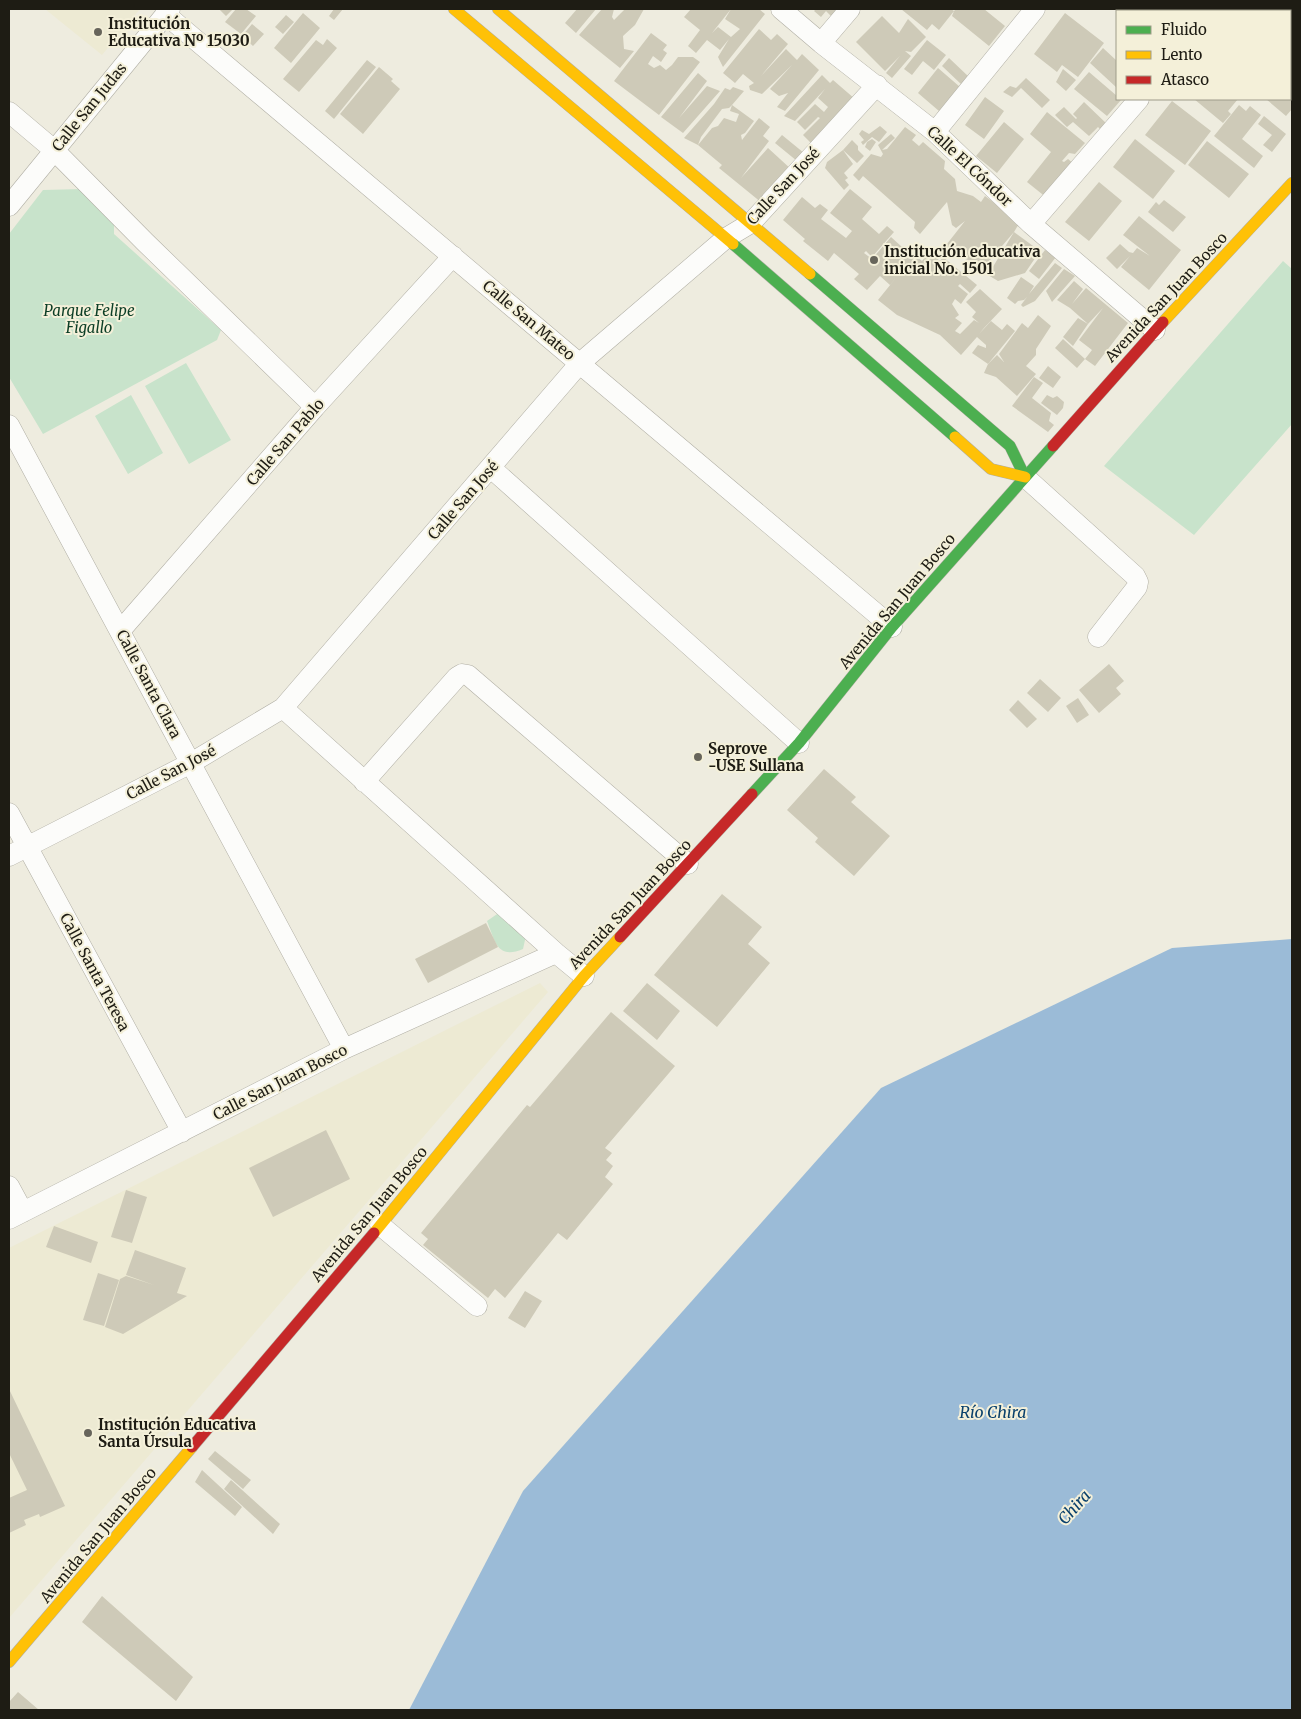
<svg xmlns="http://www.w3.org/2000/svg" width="1301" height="1719" font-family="Merriweather,serif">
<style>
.built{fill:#edead3}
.green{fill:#c8e3cb}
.water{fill:#9bbbd7}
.building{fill:#cecab8;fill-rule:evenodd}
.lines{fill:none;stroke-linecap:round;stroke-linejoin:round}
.street-casing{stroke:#b0aea4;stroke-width:21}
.fast-casing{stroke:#b0aea4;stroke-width:12}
.slow-casing{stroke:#b0aea4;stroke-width:12}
.jam-casing{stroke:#b0aea4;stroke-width:12}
.street{stroke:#fcfcfa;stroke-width:20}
.fast{stroke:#4caf50;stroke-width:11}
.slow{stroke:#ffc107;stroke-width:11}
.jam{stroke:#c62828;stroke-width:11}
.poi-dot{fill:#67655b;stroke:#f4f0d9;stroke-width:2}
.labels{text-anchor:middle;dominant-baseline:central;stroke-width:4;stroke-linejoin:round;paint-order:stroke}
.poi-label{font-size:15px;font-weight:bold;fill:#1e1c14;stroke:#f4f0d9;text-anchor:start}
.street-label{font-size:15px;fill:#1e1c14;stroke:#f4f0d9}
.park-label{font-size:15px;font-style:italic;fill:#0c3e26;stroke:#f4f0d9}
.water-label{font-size:16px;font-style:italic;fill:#0a416c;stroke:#f4f0d9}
</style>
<rect width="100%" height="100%" fill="#eeecdf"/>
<!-- built -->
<path class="built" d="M45,9H140L102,55Z
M540,983L548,992L9,1618V1248Z"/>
<!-- green -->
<path class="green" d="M83,189L114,218V234L221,330L217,340L43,434L9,377V234L43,190Z
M1283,261L1292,269V424L1194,535L1104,466Z
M186,363L231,440L189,464L145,386Z
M131,395L163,453L128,474L95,416Z
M503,910L525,931V940L523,949C497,960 495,941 487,921Z"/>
<!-- water -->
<path class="water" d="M1292,939V1710H409L523,1491L881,1088L1172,948Z"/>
<!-- building -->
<path class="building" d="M219,9H233L226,16Z
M236,9H246L256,16L241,34L225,22Z
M334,9H343L334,20L329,16Z
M577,9H596L576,33L565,23Z
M602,9H614L612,17L614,20L625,9H644L635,25L623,36L624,49L634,51L620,68L579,35Z
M691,9H731L712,33L718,27L731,37L740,29L725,19L731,9H759L765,14L723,67L718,57L729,39L720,50L707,40L696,53L688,46L700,30L684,17Z
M816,9H840L832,17L826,11L821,17L814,11Z
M901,9H951L954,11L956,9H984L1005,26L989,46L952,16L954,11L939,30L932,24L927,30Z
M1138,9H1155L1158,11H1136Z
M1174,9H1206L1204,11H1172Z
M1279,9H1292V20L1290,18V11H1282Z
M303,13L320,28L291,63L274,48Z
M1065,13L1104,43L1078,77L1062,65L1057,72L1034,54Z
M286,15L294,22L283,34L275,27Z
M882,16L899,33L908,19L926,37L911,52L905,51L911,56L892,78L886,73L900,56L885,71L856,42Z
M252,24L264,34L253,46L242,36Z
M759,29L771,40L777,34L788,44L761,76L786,49L797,60L802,54L819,70L785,111L777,107L788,93L779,96L770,89L792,65L762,94L750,90L749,86L754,83L743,74L735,83L723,73Z
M651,33L667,45L663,50L667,53L661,62L653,56L648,64L654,68L660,65L666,70L672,65L678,57H693L700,62L659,115L614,81Z
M327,39L337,48L299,92L283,79L316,40L323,45Z
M927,40L946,55L934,70L923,61L912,75L904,69Z
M1103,48L1117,61V88L1090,63Z
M949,58L969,77L962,85L942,66Z
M367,60L376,67L334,119L325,111Z
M379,67L393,79L391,81L400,89L363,134L340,114Z
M938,68L960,87L939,111L918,93Z
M1063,69L1076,80L1066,91L1056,82Z
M1089,72L1117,96V99L1121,100L1107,116L1074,89Z
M698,73L707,81L679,118L707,86L720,91L683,133L661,117Z
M822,75L830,83L833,80L855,99L812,144L803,135L820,118L818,117L805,130L797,122L815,104L824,112L828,107L818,98L825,89L795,121L784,116Z
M1026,78L1050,100L1042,108L1021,88L1012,97L1003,92L1010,86L1016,88Z
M1292,80V109L1286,116L1266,99H1290V83Z
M733,87L744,91L732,105L754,121L745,133L741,135L742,140L759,118L770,127L763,136L769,141L741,178L768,148L792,170L762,203L719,168L722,165L698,145L684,138L714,104L725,88L730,90ZM732,105L730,111L739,114L736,122L724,118L718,126L712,128L698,145L701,137L722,109L729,108Z
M985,97L1004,111L984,139L965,125Z
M1194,99H1238L1228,111L1231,114L1223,123Z
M1172,101L1211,131L1185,165L1145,135Z
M1084,102L1108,125L1102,131L1098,127L1089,136L1073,122L1067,127L1055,115L1064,107L1076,119L1077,118L1073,114Z
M1239,105L1246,111L1250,106L1261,115L1242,139L1263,156L1254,168L1214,136Z
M1047,112L1085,143L1075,154L1069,153L1062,161L1064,162L1068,159L1074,164L1047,198L1027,182L1051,152L1030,134Z
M1264,116L1286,134L1272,152L1263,145L1272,135L1258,124Z
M1004,122L1024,139L997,173L976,156Z
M880,126L887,132L879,142L872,137L863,145L861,142L864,140L859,134L862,130L869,134Z
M905,127L916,135L912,140L919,146L923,142L945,161L944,169L955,179L957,191L973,196L981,202L985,196L1020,222L1014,232L985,266L948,253L943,249L965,221L956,228L952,225L947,202L920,234L914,228L915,222L863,176L859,181L853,175L871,154L881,157L883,154L878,145L891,134L895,138L882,150L887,149Z
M782,135L804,153L797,161L775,143Z
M872,139L876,142L870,151L865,147L867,142Z
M1135,139L1175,171L1153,199L1113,167Z
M852,140L858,146V150L864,156L857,163L843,150Z
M1207,141L1249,174L1229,198L1188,165Z
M843,150L853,164L844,173L848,178L845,180L849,185L844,190L825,168L827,162Z
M1099,182L1122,201L1089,241L1065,222Z
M850,189L872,207L862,219L879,234L887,226L894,232L872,257L866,251L864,253L872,259L891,237L913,257L915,255L922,261L926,256L921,252L925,247L940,261L943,257L977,285L970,293L960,284L958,286L968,294L961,304L955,299L952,304L959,315L955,318L962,323L955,331L960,334L974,320L979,323L972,317L976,312L966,302L980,289L1002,309L984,328L979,334L991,321L1002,330L1007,324L1015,331L988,364L972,353L978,345L986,348V345L977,337L961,355L940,335L897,315L878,300L899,274L890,285L880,276L867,290L854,279L859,274L834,253L828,261L803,241L805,239L783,220L802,197L815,208L820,204L828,210L821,219L846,238L852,231L830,213Z
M1164,200L1186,217L1173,232L1148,212L1156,202L1159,205Z
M1139,216L1181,250L1149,290L1121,267L1130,256L1117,269L1106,258L1120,244L1129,252L1133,253L1137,248L1150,256L1123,235Z
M1014,232L1040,251L1025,273L998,281L988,275Z
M1045,250L1056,257L1039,279L1029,271Z
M1055,263L1062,268L1035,301L1023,307L1021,305L1027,297L1024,300L1018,301L1015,304L1007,298L1021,277L1034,286L1029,294Z
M1064,269L1075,276L1052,302L1046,291Z
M1074,281L1083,289L1072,304L1086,288L1128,323L1095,366L1085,359L1092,350L1079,340L1103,308L1088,324L1073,346L1063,337L1078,318L1088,324L1070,308L1057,300Z
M1038,315L1051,326L1036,349V355L1026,366L1036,374L1017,396L996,377L984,373L988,364L997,355L1004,362L999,354L1022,323L1028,328Z
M1063,339L1085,359L1077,368L1055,348Z
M1048,366L1061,377L1053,388L1039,378Z
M1034,377L1043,383L1032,398L1051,413L1049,421L1054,425L1048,432L1012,406Z
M1047,395L1053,398L1057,396L1064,402L1063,408L1057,415L1041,403Z
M1109,664L1124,681L1116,688L1121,694L1099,713L1079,690Z
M1040,679L1061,698L1048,712L1027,693Z
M1078,698L1089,715L1077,723L1066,706Z
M1018,700L1037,719L1027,728L1009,710Z
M824,769L856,797L851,802L890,836L854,876L815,842L818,838L787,810Z
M722,894L762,927L748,944L770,963L717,1027L654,975Z
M486,923L498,947L428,983L415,959Z
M647,983L680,1011L657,1040L623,1011Z
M611,1012L675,1066L605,1148L612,1153L606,1160L613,1166L605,1177L613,1184L567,1240L558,1233L505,1298L495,1289L488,1298L423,1245L428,1239L421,1233L527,1105L530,1107Z
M326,1130L350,1179L273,1217L249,1168Z
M126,1190L147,1197L132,1243L111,1237Z
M54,1226L98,1242L91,1263L46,1247Z
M135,1250L186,1268L177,1293L187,1296L123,1334L105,1327L120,1279L126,1276L154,1285L126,1275Z
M98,1273L119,1280L104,1326L83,1320Z
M525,1291L542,1301L525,1328L508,1318Z
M9,1389L65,1506L40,1517L39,1514L24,1520L26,1525L9,1533V1498L27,1490L9,1453Z
M215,1451L251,1480L243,1489L208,1459Z
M202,1470L242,1507L235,1516L195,1482Z
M231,1480L280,1524L273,1534L224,1489Z
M102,1596L193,1677L176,1701L82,1622Z
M18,1692L39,1710H9V1702Z"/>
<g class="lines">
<!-- street casing -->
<g class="street-casing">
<path id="street" d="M781,9L821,43L935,132L1031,224L1155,330
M1253,9L1256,11
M1215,11L1217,9
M165,14L892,627
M1290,42L1292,44
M821,43L850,9
M9,112L54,150L145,242L315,407
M935,132L1035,9
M9,206L170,9
M1031,224L1139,99
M9,425L344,1049
M491,468L799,743
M1025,477L1135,576L1138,582L1137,587L1098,637
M120,631L315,407L453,256
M283,708L556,953L584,976
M364,782L457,677L462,674L468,675L688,864
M9,813L182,1132
M9,856L191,763L283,708L580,363L726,238L751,223L877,85
M9,1186L23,1212
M9,1219L344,1049L556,953
M380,1225L477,1306"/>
</g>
<!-- fast casing -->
<g class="fast-casing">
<path id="fast" d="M733,244L955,437
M810,274L1010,446L1025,477
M752,794L799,743L892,627L1053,446"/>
</g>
<!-- slow casing -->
<g class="slow-casing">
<path id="slow" d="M454,9L733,244
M498,9L810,274
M1163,322L1292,183
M955,437L991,469L1025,477
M374,1233L584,976L620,937
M9,1662L192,1447"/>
</g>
<!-- jam casing -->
<g class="jam-casing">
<path id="jam" d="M1053,446L1163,322
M620,937L752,794
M192,1447L374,1233"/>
</g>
<!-- street -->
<use href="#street" class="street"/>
<!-- fast -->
<use href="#fast" class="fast"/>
<!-- slow -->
<use href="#slow" class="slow"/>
<!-- jam -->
<use href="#jam" class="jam"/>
</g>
<!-- markers -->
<g class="poi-dot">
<circle cx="98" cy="32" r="5"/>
<circle cx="874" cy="260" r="5"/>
<circle cx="698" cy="757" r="5"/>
<circle cx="88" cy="1433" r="5"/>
</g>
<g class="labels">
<!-- poi labels -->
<g class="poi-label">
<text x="108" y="23">Institución<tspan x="108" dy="17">Educativa Nº 15030</tspan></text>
<text x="884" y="251">Institución educativa<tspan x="884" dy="17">inicial No. 1501</tspan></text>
<text x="708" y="748">Seprove<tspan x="708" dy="17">-USE Sullana</tspan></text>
<text x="98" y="1424">Institución Educativa<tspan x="98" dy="17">Santa Úrsula</tspan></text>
</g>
<!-- street labels -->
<g class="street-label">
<text transform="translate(89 107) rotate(-51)">Calle San Judas</text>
<text transform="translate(970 166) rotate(43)">Calle El Cóndor</text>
<text transform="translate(783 186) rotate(-47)">Calle San José</text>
<text transform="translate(1166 297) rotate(-47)">Avenida San Juan Bosco</text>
<text transform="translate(529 320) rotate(40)">Calle San Mateo</text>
<text transform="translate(285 442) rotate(-49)">Calle San Pablo</text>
<text transform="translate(463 500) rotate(-49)">Calle San José</text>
<text transform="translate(897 601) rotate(-50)">Avenida San Juan Bosco</text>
<text transform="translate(149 684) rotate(62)">Calle Santa Clara</text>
<text transform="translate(171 772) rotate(-28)">Calle San José</text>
<text transform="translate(630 904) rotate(-47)">Avenida San Juan Bosco</text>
<text transform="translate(95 972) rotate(62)">Calle Santa Teresa</text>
<text transform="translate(280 1082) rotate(-27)">Calle San Juan Bosco</text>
<text transform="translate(369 1214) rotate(-50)">Avenida San Juan Bosco</text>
<text transform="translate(98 1535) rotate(-50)">Avenida San Juan Bosco</text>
</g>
<!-- park labels -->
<g class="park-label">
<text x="89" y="310">Parque Felipe<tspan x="89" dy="17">Figallo</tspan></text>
</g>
<!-- water labels -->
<g class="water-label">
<text x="993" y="1412">Río Chira</text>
<text transform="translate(1074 1507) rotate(-48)">Chira</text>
</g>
</g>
<!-- border -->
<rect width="1301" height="1719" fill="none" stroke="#1e1c14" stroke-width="20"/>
<!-- legend -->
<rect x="1116" y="10" width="175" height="90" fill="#f4f0d9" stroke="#9e9b8a"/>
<rect x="1126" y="26" width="25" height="8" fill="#4caf50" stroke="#9e9b8a"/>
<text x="1161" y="35" font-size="15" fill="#1e1c14">Fluido</text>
<rect x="1126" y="51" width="25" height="8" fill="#ffc107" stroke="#9e9b8a"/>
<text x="1161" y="60" font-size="15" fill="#1e1c14">Lento</text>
<rect x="1126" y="76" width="25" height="8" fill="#c62828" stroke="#9e9b8a"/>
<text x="1161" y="85" font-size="15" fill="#1e1c14">Atasco</text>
</svg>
